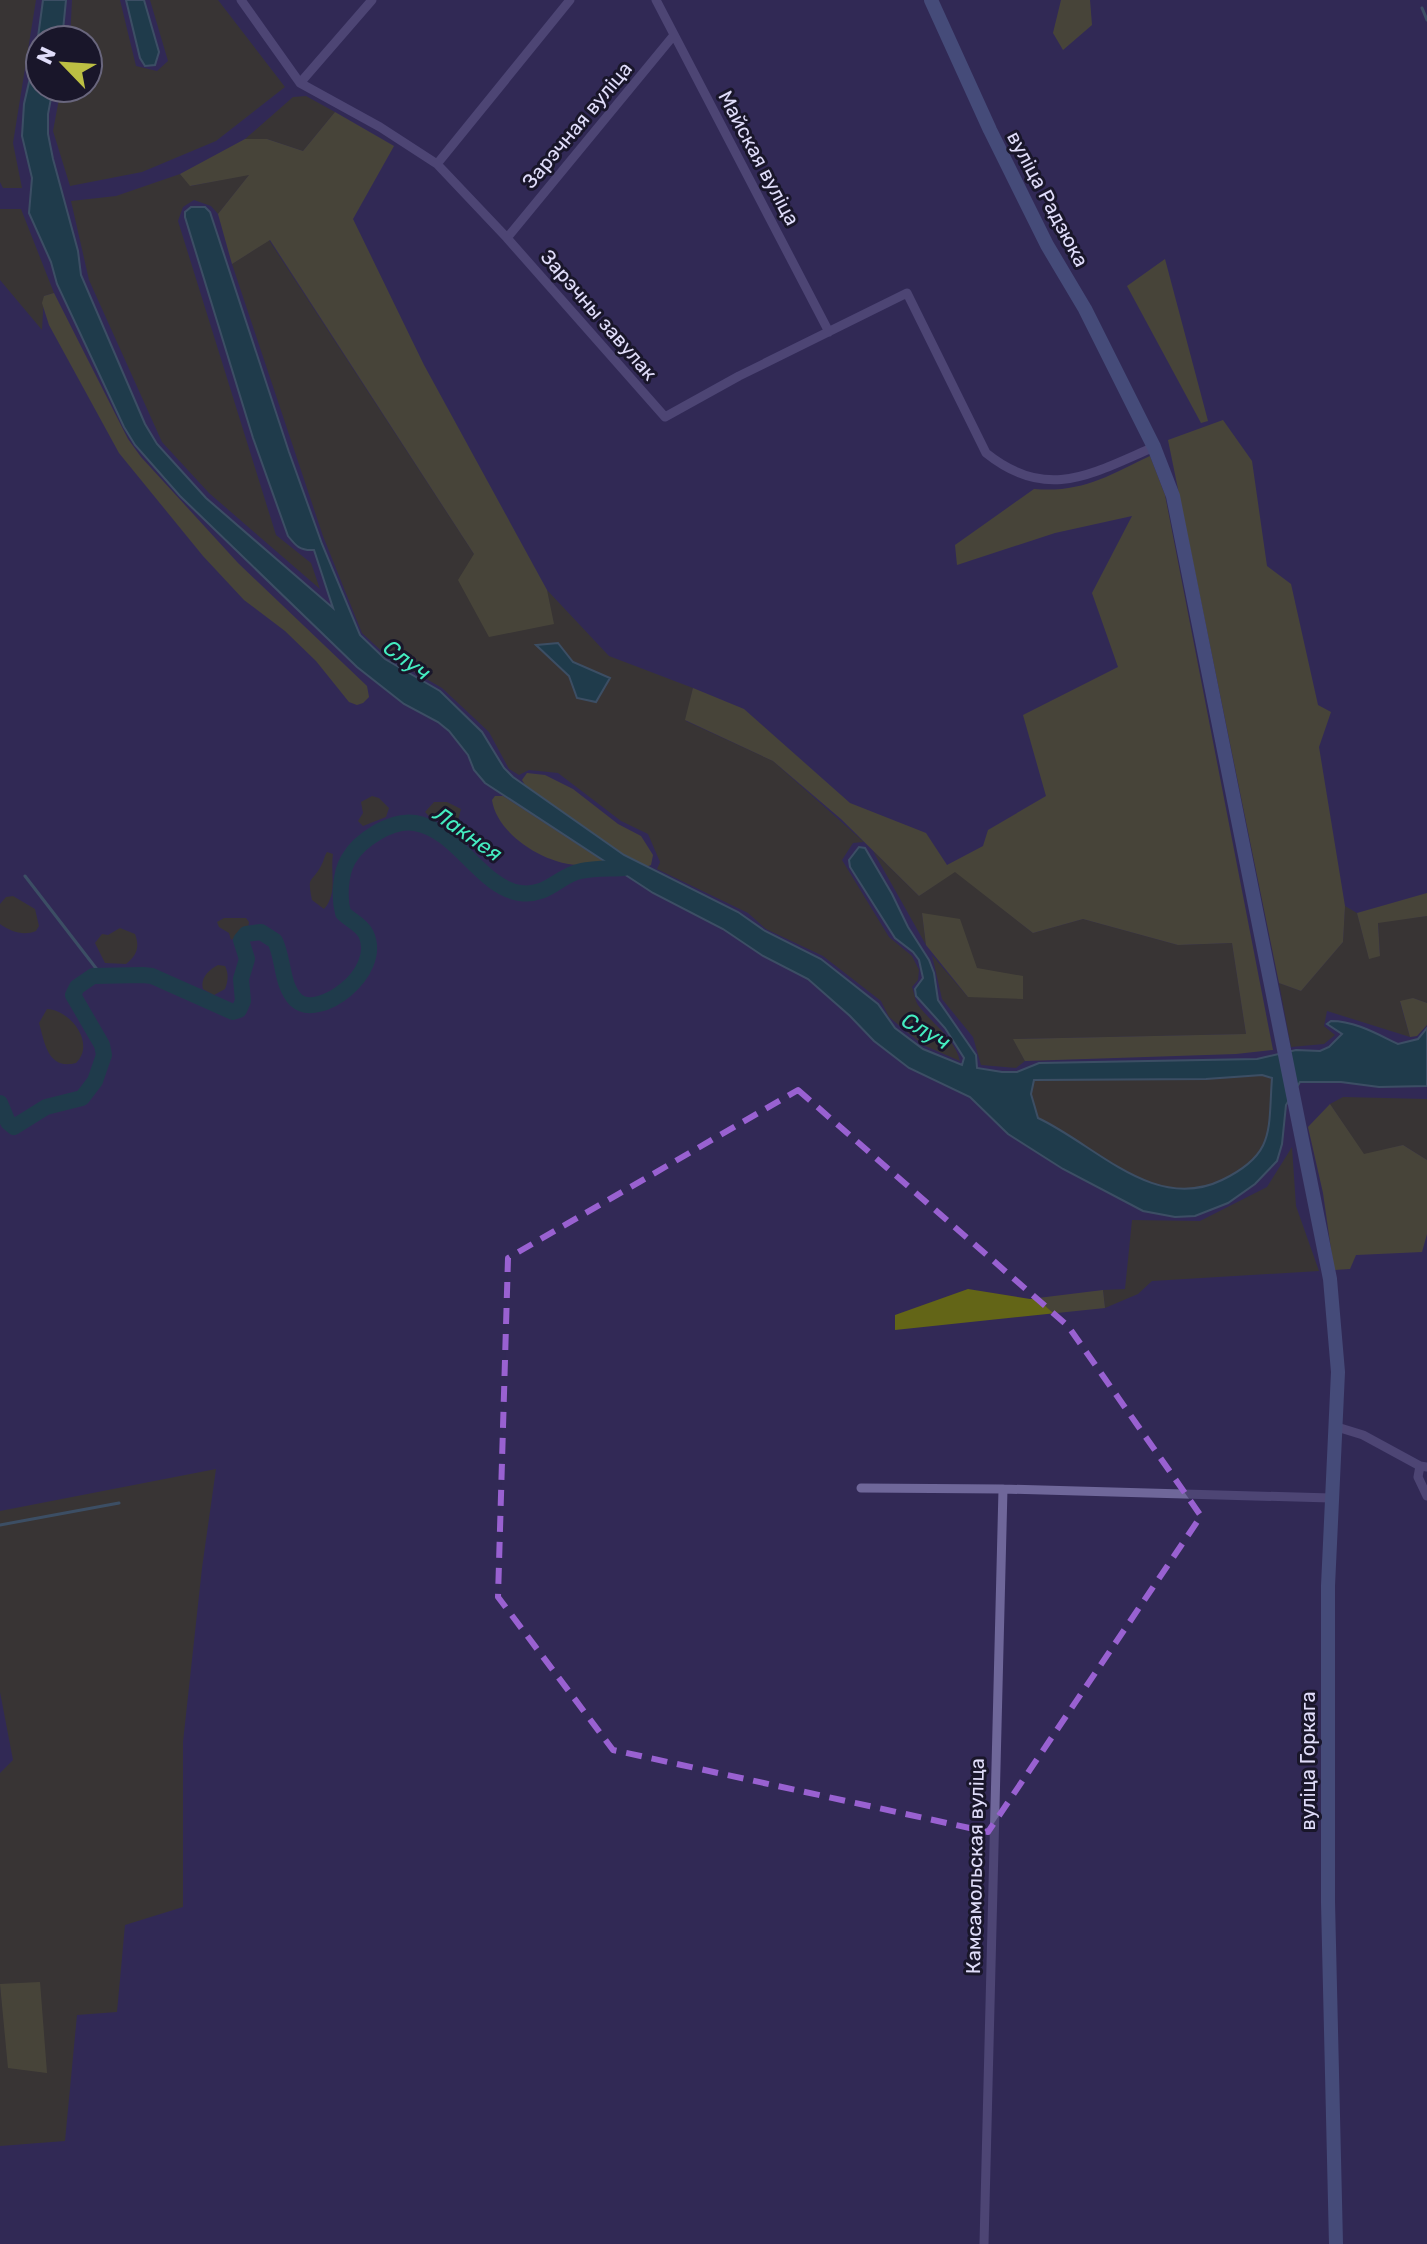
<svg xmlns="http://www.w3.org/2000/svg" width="1427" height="2244" font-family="Rubik,sans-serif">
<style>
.green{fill:#40410d}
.forest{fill:#636517}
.water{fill:#0a513f;stroke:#4a7b77;stroke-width:2;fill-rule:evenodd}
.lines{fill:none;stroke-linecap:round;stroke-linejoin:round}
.stream{stroke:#4a7b77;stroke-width:3}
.river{stroke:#0a513f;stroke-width:16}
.street{stroke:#6f679a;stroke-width:9}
.secondary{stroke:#5e74a4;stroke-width:14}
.marked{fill:none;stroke:#9961d1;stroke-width:6;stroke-dasharray:16 10;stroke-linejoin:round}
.labels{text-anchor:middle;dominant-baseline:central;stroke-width:6;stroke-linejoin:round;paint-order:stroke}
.street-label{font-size:20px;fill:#e0ddfa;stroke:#19162a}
.water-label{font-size:22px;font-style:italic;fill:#44edc0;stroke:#19162a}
</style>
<rect width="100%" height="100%" fill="#322956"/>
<!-- green -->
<path class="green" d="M0,0H36L13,143L22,188H3L0,182Z
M72,0H120L136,66L157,71L168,61L150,0H218L285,87L216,141L142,172L70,186L53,131L61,88H88V40H70Z
M306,96L335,112L303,151L267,139H245L293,97Z
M180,174L191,186L250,174L218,214L211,206L194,200L183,207L178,221L276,535L311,563L320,589L209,493L162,442L89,280L71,201L116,196Z
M0,209H21L54,293L44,296L42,330L0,280Z
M269,240L474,554L553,624L547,590L609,656L693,688L686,721L773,761L864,842L853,843L842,860L889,937L912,956L919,970L918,980L912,987C914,992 915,1000 918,1005C931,1023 955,1038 960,1061L923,1045L889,1017L881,1001L823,956L766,929L748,913L657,869L660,862L648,834L621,821L558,773L529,770L519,775L509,769L489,732L442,688L387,656L362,633L323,536L232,264Z
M372,796L379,798L389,808L386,817L363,826L358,821L363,813L361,802Z
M434,802H447L461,809L457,824L431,818L425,812Z
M873,851L919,896L955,871L1033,933L1083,919L1178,945L1232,943L1246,1034L1014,1039L1025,1061L1016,1068L981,1065L973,1037L942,999L932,955L968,997L977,968L922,913L926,945Z
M327,852L333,854C330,874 338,893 324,909L312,900C307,875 311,884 321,866C324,861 324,856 327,852Z
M13,896L35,909L39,926L36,931C24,936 11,932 0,924V904L6,897Z
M1345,906L1357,913L1369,958L1380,955L1378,922L1427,916V1003L1413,998L1400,1002L1410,1037L1327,1011L1324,1026L1335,1035L1324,1044L1291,1047L1279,983L1301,991L1343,942Z
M224,918H246L249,922L248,928L231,940L229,933L219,927L217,922Z
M120,928L135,934C140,947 137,955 126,964L105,963L95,943L102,934L108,935Z
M218,965L225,966C229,974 228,981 225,989L214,995L203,989C200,979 208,970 218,965Z
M47,1009C71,1010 96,1044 76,1063C48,1070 45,1044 39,1023Z
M1262,1075L1272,1077C1268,1129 1276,1154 1223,1180C1212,1185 1200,1191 1188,1191C1130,1189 1087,1141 1038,1118L1031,1094L1033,1080L1206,1079Z
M1343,1097L1427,1099V1160L1403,1145L1364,1155L1330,1104Z
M1292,1147L1296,1206L1319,1271L1152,1281L1138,1294L1105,1308L1103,1290L1125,1289L1132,1220L1200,1221L1267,1187Z
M216,1469L202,1568L183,1742V1907L125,1925L117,2012L77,2015L65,2141L0,2146V1984L9,2067L0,1983V1773L13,1760L0,1692V1511Z"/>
<!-- forest -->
<path class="forest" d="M1061,0H1090L1092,25L1063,50L1053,33Z
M335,112L394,146L353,219L424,365L547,590L554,624L489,637L458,580L474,554L270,240L232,264L218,214L249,175L190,186L180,174L245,139H267L303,151Z
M1165,259L1208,421L1201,423L1127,286Z
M54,293L128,439L141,457L238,563L367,686L369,697L363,703L357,705L349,702L316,661L285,631L244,600L203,556L119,453L49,325L42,303L44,296Z
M1223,420L1252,461L1267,566L1291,584L1318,705L1331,712L1319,747L1345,906L1343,942L1301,991L1279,983L1168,440Z
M1150,456L1165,495L1273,1050L1236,1054L1025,1061L1013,1039L1246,1034L1232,943L1178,945L1083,919L1033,933L955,872L919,896L841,819L773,761L685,720L693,688L744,709L850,803L926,833L947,865L983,846L988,830L1046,796L1023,715L1118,667L1092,593L1132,516L1055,533L957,565L955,545L1034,489C1082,493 1108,476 1150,456Z
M527,773L545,775L573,789L618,824L641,836L653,855L651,865L646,867L624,855L525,785L522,780Z
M495,796H503L603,861C566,878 498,841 492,800Z
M1427,893V916L1378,923L1380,956L1369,959L1357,913Z
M922,913L960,919L977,968L1023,976V999L968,997L926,945Z
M1413,998L1427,1003V1025L1417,1036L1410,1037L1400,1001Z
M1330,1104L1364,1154L1403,1145L1427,1160V1234L1422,1252L1356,1255L1350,1269L1334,1270L1323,1193L1308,1127Z
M968,1289L1030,1299L1103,1290L1105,1308L895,1330V1315Z
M40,1982L47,2073L8,2068L0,1984Z"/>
<!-- water -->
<path class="water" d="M43,0H66L62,40H40V88H53L48,114V134L53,159L78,251L81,275L145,424L157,444L206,498L333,608L314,550C300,551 296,546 288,536L253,438L185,217V212L191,207H205L210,212L289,452L322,544L360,635L385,659L440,691L482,732L504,768L513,777L624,855L738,912L765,931L821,959L878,1004L895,1028L923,1049L962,1065L964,1058L945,1028L916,996L915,989L923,978L919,960L913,952L895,938L850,867L849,860L859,847L865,848L892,894L908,927L929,960L934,973L938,1000L976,1055L977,1068L1002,1072H1017L1039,1063L1257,1059L1296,1050L1320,1051L1329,1047L1342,1034L1327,1024L1331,1021C1355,1021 1377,1034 1398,1044L1418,1039L1427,1028V1086L1379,1087L1341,1082H1300L1286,1105L1282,1144L1277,1161L1255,1184L1228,1203L1195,1216L1175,1217L1143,1211L1063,1169L1008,1134L970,1097L909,1068L874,1041L850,1016L808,979L763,956L723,929L653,893L485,783L474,770L468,755L449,731L438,722L404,704L357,667L180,496L135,445L124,427L57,284L51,262L29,213L32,178L22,136L24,104L36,52ZM1262,1075L1272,1078C1268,1130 1276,1154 1222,1180C1154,1213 1096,1145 1038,1118L1031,1094L1034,1080L1206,1079Z
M126,0H144L159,52L155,65L145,66L140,58Z
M558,643L573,662L610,678L596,702L577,698L569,676L536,645Z"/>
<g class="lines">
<!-- stream -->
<path class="stream" d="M1422,8L1427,20
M25,876L102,976
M0,1525L119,1503"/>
<!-- river -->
<path class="river" d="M0,1103L8,1122L14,1127L46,1107L82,1098L95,1081L104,1055L102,1045L73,995L77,987L93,976L143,975L152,976L233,1012L239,1010L243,1001L241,979L247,959L241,940L246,934L261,932L275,941C284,959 281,985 296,1000C318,1021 384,973 366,934C361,924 351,921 343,913C339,898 340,874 348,860C359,840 392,819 415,823C458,830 480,887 520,893C548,897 559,875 581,871C595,868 610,869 624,868"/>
<!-- street -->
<path class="street" d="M241,0L300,83L380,127L437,164L507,238L665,417L739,376L907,293L986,453C1047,502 1091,474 1154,447
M656,0L829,332
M300,83L372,0
M437,164L570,0
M507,238L674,35
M1337,1427L1363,1435L1420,1466L1427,1467
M1420,1466L1418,1477L1427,1496
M861,1488L1003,1489L1331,1498
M984,2244L1003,1489"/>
<!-- secondary -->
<path class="secondary" d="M931,0L990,130L1047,245L1085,309L1154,447L1173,496L1330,1279L1338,1372L1328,1586V1902L1336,2244"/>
</g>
<!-- marked area -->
<path d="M0 0H1427V2244H0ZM798,1090L1068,1326L1201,1516L988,1832L613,1750L498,1597L508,1258Z" fill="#322956" fill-opacity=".55" fill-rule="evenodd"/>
<path class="marked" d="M798,1090L1068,1326L1201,1516L988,1832L613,1750L498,1597L508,1258Z"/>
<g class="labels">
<!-- street labels -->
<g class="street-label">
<text transform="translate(577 125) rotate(-50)">Зарэчная вуліца</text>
<text transform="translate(759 158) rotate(62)">Майская вуліца</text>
<text transform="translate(1048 199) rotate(62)">вуліца Радзюка</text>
<text transform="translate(599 315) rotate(49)">Зарэчны завулак</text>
<text transform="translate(1308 1761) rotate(-90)">вуліца Горкага</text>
<text transform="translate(975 1866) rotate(-89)">Камсамольская вуліца</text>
</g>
<!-- water labels -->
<g class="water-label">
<text transform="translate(407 660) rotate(36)">Случ</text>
<text transform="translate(468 834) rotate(35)">Лакнея</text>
<text transform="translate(926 1031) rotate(30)">Случ</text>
</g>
</g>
<!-- north arrow -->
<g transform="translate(64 64) rotate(295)"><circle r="38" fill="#19162a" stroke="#69667d" stroke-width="2"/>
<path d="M0-6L14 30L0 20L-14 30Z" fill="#bcbf43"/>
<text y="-12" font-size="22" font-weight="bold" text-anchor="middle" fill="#e0ddfa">N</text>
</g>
</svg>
